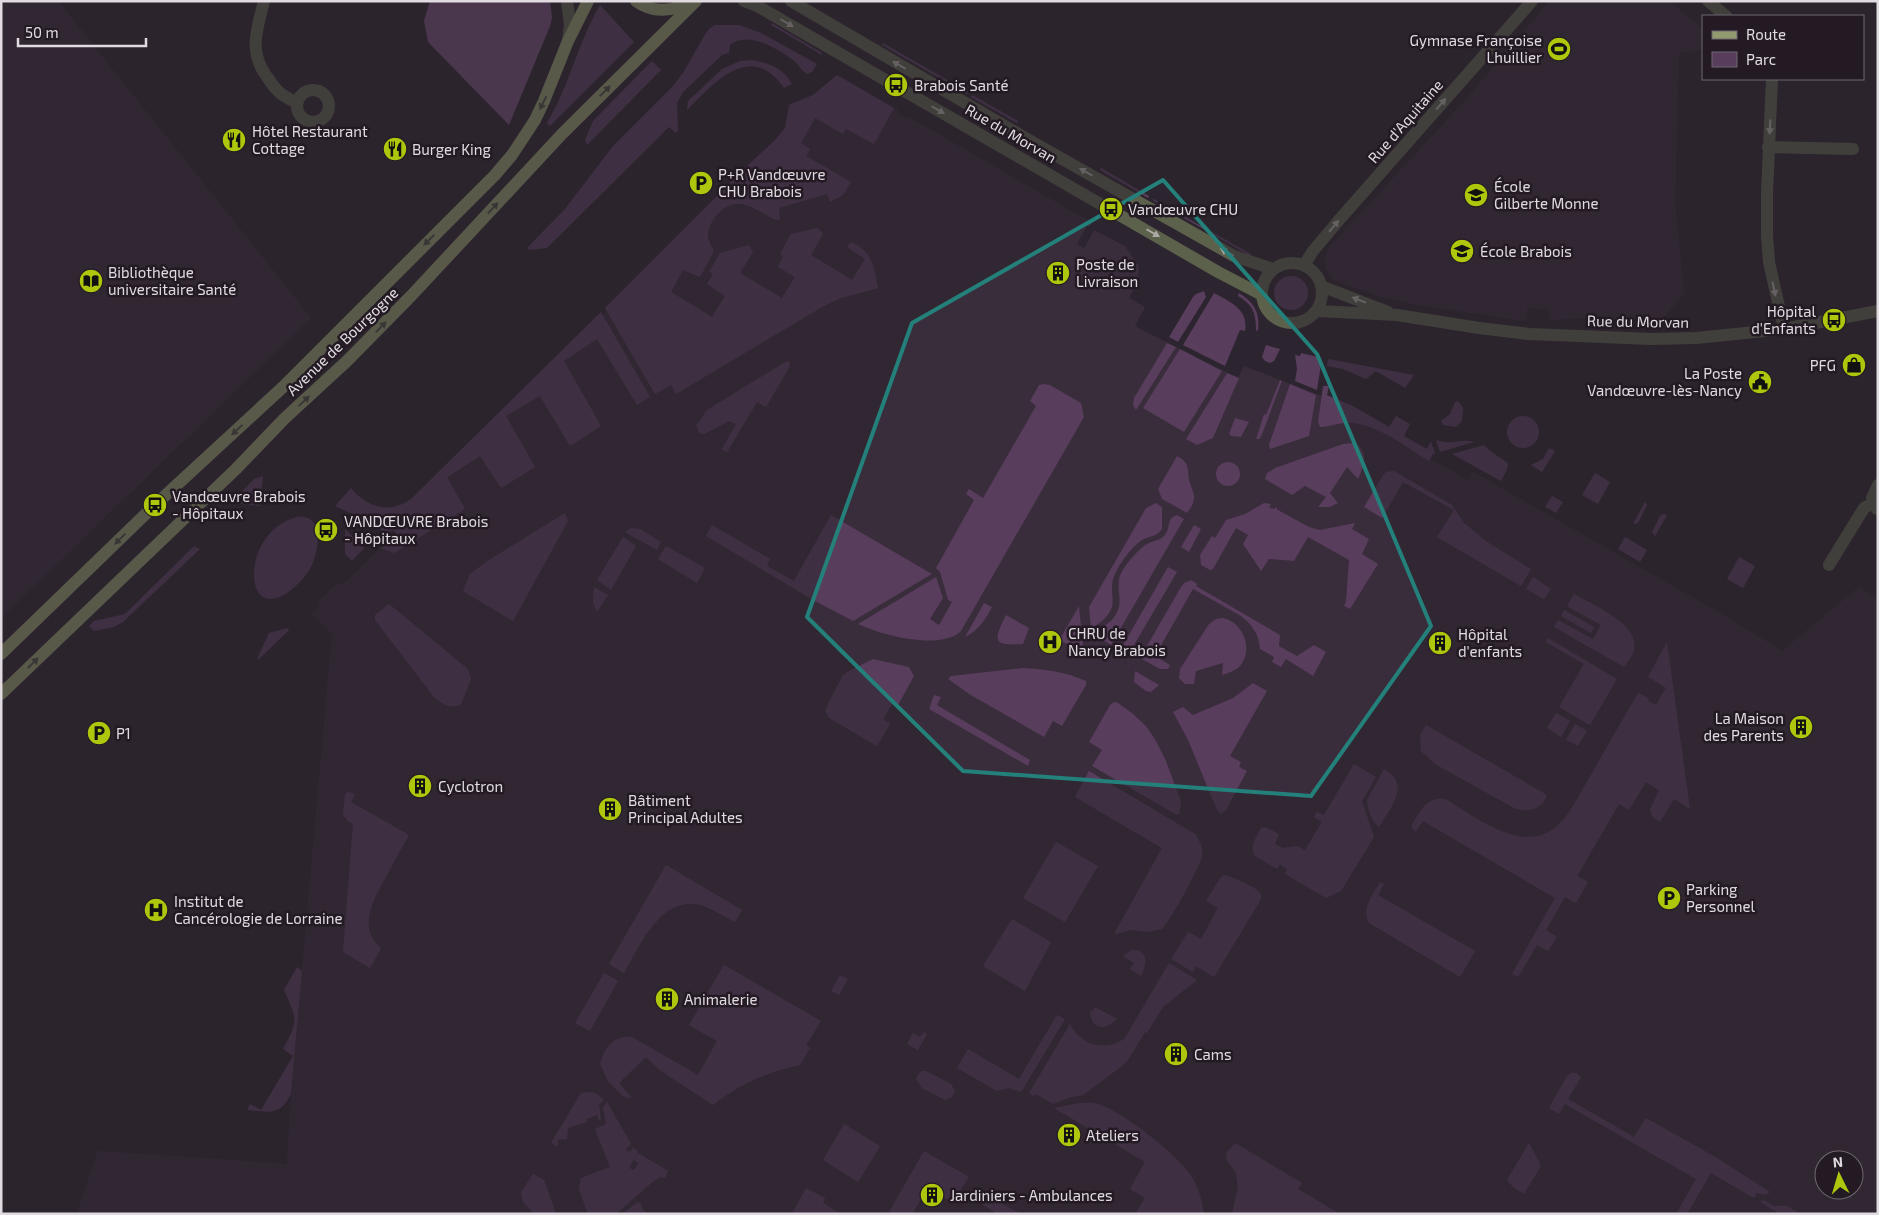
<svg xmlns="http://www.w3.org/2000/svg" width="1879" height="1215" font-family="'Exo 2',sans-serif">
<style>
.built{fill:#392c3b;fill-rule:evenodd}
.green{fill:#583d5c}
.forest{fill:#704e75}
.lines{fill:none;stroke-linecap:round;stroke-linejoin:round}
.minor{stroke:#5c614c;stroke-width:12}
.major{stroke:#909a6e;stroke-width:12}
.oneway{fill:#acaaa5}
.oneway2{fill:#4f4d42}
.marked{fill:none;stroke:#24807a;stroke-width:4;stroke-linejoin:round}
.labels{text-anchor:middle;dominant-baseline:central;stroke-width:5;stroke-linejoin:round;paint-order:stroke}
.poi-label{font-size:15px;fill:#e1dbe1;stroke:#231a24;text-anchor:start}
.street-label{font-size:15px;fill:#e1dbe1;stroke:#231a24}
</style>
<rect width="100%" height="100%" fill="#2c242e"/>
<!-- built -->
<path class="built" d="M1,1H58L311,318L1,618Z
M1550,1H1670L1703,30V50L1679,53L1675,202L1684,293L1661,321L1583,318L1550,320L1548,309L1527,308L1526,319L1524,321L1413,304L1375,295L1334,280L1328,272L1324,260L1330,246L1461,105Z
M837,77L896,109L898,110L897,113L907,119L909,117L1092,223L1090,227L1087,226L1077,244L1084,248L1094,230L1125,246L1139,266L1138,282L1129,298L1145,307L1135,326L1180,349L1238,378L1244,366L1322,396L1321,398L1468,480L1473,472L1725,616L1782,651L1859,587L1878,599V1214H77L98,1151L287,1164L291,1094L332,634L312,614L320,606L318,603L337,584L344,583L396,534L395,531L603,315ZM1824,1160H1854V1190H1824Z"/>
<!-- green -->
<path class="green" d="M600,5L634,42L550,126L547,123C569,86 578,43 600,5Z
M772,23L822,53V55L771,25Z
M715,25H739L761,33L817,64L812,72L807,74C801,70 798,64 793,60C778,49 748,30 730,45L729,53L722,55L683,92L677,103L678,130L676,133L669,127L547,248L529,250L527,248L565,209L613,146L673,86L683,73L706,33L710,28Z
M883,43L968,92L967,94L882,45Z
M753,60C769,63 784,69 792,84L784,88C751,40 714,83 687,110L688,101L722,69L740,61Z
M652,61L661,70L587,145L585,140L593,121Z
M837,75L894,108L874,144L846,129L843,134L815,118L801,143L810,149L806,156L851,182L843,195L830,202L827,194L779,208L780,220L774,219C764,214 752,206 742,204C725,201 708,220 708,236C708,241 712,247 714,251L700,277L683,270L671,292L712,317L725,296L707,284L713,274L709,272L720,253L749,245L753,252L740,273L782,298L795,277L778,267L783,257L780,254L791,234L818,228L823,234L811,255L852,280L865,259L847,247L851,242C872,251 874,267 878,288L841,298L822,307L676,394L671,385L655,394L605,308L745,168L775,140L785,128L789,105L813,95Z
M972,95L1018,121L1017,123L971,97Z
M1101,168L1149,196L1148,198L1100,170Z
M1153,199L1251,254L1250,256L1153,200Z
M1274 293a17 17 0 1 1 34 0a17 17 0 1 1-34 0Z
M1204,291L1206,297L1178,342L1169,337L1193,297L1196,294Z
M1214,293C1230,302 1249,309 1245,331L1240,330L1225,366L1183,345Z
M1239,293C1255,303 1260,313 1258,331L1256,330C1256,313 1253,305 1238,296Z
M601,312L650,397L637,405L597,339L564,361L601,426L570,446L540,396L506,416L535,467L501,488L480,456L447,477L465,509L394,553L381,548L396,533L393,530L386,536L376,525L335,506L351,488C367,508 390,514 411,499Z
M1167,343L1176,347L1136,410L1133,405L1134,398Z
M1266,345L1280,349L1274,361L1270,363L1265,361L1262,357Z
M1180,349L1222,371L1184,432L1143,408Z
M1301,353L1322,358L1317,390L1295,381L1297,369L1295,355L1300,356Z
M1328,359L1414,375L1405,388L1376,371L1366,379L1343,369L1327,366Z
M787,361L790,362V366L766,407L757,402L727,452L722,449L736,424L729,421L704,434L699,433L696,425C702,421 702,415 707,410Z
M1227,373L1239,378L1213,438L1197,445L1186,439Z
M1280,380L1282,381L1261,437L1259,439H1256L1264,414L1266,415Z
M1044,384L1050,385L1081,403L1084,417L961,631C941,651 881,635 858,624L936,577L943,598L930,619L939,625L952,602L948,600L940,572L936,568L974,500L966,494L969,489L983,498L1036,406L1030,401L1039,385Z
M1290,384L1316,395L1309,436L1270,449L1269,445Z
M1323,386H1329L1327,395L1353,406L1389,427L1396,416L1410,424L1404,436L1427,449L1431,441L1435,454H1433L1429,461C1406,447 1379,425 1351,423C1341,422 1331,427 1320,427L1318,422Z
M1458,401L1463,408L1462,421L1456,427L1443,425L1441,421L1450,414L1455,402Z
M1507 432a16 16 0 1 1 32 0a16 16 0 1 1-32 0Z
M1235,418L1249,422L1241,437L1231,436L1229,434Z
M1436,440C1454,446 1459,438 1474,442L1440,452Z
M1353,443C1370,449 1364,466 1358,479L1347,467L1330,493L1338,503L1330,507H1318L1326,497L1305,486L1292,495L1265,479L1267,473L1275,468L1343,444Z
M1484,445L1490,451L1508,463L1507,469L1501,481L1452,454Z
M1549,448L1555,451L1542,472L1531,465L1543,459Z
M1177,456C1192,464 1186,469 1190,483C1191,488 1195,493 1194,498C1194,504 1190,509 1187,513L1162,499L1158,489Z
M1216 474a12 12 0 1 1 24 0a12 12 0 1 1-24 0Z
M1394,471L1452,505L1464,523L1487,542L1531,569L1521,586L1437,537L1454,510L1403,482L1382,518L1364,507L1383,475L1386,472Z
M1595,473L1610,482L1598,504L1582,495Z
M263,476L260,506L231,503L254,479Z
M1552,496L1563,502L1556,513L1545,507Z
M1645,502L1647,505L1638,523L1633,524Z
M1156,503L1162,507V529C1157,537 1149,536 1142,540C1132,547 1123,559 1117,570C1102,596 1129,605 1091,629L1089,607L1146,508Z
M1264,503L1271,504L1269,507L1274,509L1276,507L1278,510L1309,527L1320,530L1355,523L1352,529L1369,539L1362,554L1378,564L1350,609L1344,606L1346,601L1349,560L1308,537L1294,561L1269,559L1261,571L1243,544L1248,535L1236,528L1213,569L1210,570L1201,565L1200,555L1212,536L1215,538L1226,520L1245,514Z
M565,513L568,521L513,621L463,591L470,574L486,562Z
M1664,514L1667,515L1655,536L1652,532L1660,516Z
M831,515L932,574L853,621L815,601L706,536L712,525L770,559L767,566L794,581Z
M1177,515L1184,519L1111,645L1096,636C1100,626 1111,624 1116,614C1123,603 1117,592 1119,580C1120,570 1137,550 1147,544C1152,541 1159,541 1164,536C1171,529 1166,518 1177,515Z
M297,517C325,514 319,550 311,567C305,578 293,590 282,596C242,616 243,531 297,517Z
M1194,525L1201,529L1189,552L1181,547Z
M631,528L640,529L661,542L657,550L625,532Z
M345,529L364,548L352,561L345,554Z
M623,537L636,546L611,590L597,580Z
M1625,537L1647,550L1640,562L1618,549Z
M194,546L200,549L123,622L114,627L94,631L89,626L94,621L125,614Z
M666,546L705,568L697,583L658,559Z
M1739,557L1755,566L1743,588L1727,579Z
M1168,567L1177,572L1131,650L1123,645Z
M1533,577L1551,589L1544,599L1526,589Z
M1191,580L1197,584L1196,586L1280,635L1279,646L1297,656L1314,645L1326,652L1313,676L1286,659L1281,667L1272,662L1274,657L1260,649C1259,634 1252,625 1241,616L1193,589L1155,656L1170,665L1168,669H1160L1140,658L1181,587L1184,583Z
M594,587L608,595L597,612L593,603Z
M1574,594C1592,605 1644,625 1633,653C1631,658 1627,662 1624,667L1554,627L1558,620L1593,639L1601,625L1567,606Z
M984,603L992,607C986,619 978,631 965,637Z
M389,604L468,669L471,679L461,704C451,710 442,704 434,697L375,620V615Z
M1079,606L1083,646C1071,648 1058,640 1047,633L1048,631L1061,637Z
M1564,610L1594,627L1591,633L1561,616Z
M1006,615L1029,628L1023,644C992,646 993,641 1006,615Z
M1223,618C1243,622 1254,649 1240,666C1235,671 1228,673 1222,675L1223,663L1196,671L1194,684H1185L1179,678L1180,669L1209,624L1216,619Z
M288,628L289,630L258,660L257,659L269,633Z
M1548,638L1617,679L1590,725L1559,707L1584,664L1546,642Z
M1667,642L1690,809L1674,799L1660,822L1652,816L1650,810L1659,790L1646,782L1629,810L1619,804L1577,876L1588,882L1576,903L1565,897L1546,930L1557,937L1548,951L1537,945L1518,977L1512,974L1555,898L1423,821L1415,832L1411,826C1420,812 1426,796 1445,799C1478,818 1528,860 1562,821C1566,817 1570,811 1573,806L1638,693L1649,698L1648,701L1656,705L1666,688L1648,677Z
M873,659L909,667L914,676L897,707L892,704L883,719L890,724L877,746L829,718L825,710L843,675L847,672Z
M1023,668C1045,669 1066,672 1086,681V685L1062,726L1053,721L1044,737L969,694L948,679L951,676Z
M1135,671L1159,685L1151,692L1146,691L1134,682Z
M1253,683L1267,691L1230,756L1241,762L1239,767L1247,771L1226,810L1221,814L1217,810L1188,740L1173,712L1183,707L1193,715L1233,698Z
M934,695L941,697L937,705L1030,760L1028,766L929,709Z
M1114,702L1118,703L1132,713L1146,726L1156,741L1166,761L1181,802L1179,814L1177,815L1092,766L1102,750L1089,742L1110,705Z
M1556,713L1570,721L1561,737L1547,728Z
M1575,724L1587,731L1578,746L1566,740Z
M1426,725L1547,795C1542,809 1530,812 1516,809L1435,764L1421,751L1420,736Z
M1354,764L1376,777L1362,801L1374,837L1341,891L1326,898L1285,874L1287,869L1280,864L1277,869L1255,856C1249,846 1256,838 1261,828L1265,827L1279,834L1275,844L1283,848L1297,846L1305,850L1322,822L1314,817L1317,812L1324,815Z
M1384,769C1412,784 1390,808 1379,827C1372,822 1367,809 1367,800Z
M1089,771L1195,834C1200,841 1203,848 1202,856C1200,867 1170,921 1162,929L1148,932L1132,930L1114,934L1162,848L1075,797Z
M348,792L355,794L351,802L409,835C402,847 395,860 388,873C376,895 355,927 381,948L370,968L343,952L353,824L348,821L343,815L345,795Z
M1056,842L1098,866L1065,922L1023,898Z
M666,865L742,910L735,922C725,917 714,910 704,906C662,892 640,945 624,973L609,964Z
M1224,875C1231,876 1256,887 1260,893C1262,897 1261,897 1260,901L1214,977L1196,966L1193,972L1171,959L1188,932L1201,939L1218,908L1206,901L1220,878Z
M1380,882L1384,884L1378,895L1475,951L1460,977L1369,923C1361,908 1373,895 1380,882Z
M1012,919L1051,942L1025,991L983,966Z
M1132,950C1149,950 1147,964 1141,976L1130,969L1134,963L1123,956Z
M1169,963L1197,980L1163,1007L1147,1033L1145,1032L1126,1063L1083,1095L1071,1097L1053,1104L1036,1094L1034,1096L1029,1093L1070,1024C1080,1045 1106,1053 1125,1038Z
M724,965L821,1021L806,1045L810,1048L800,1065C767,1072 740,1084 713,1105L661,1071L646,1057L619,1083L632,1098L624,1097L608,1081L600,1064C604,1048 614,1035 632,1037L698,1075L717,1041L689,1025Z
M297,967L302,971L291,1094C280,1116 270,1112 248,1110V1108L250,1104L261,1110L293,1056L283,1049C299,1020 297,1019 284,990Z
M604,973L618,981L590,1031L575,1023Z
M840,975L848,979L839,995L831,991Z
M1095,1007L1117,1019C1105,1032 1090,1029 1090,1010L1093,1011Z
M1057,1015L1065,1019L1021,1092L1009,1088L997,1091L957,1068L968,1049L1019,1079Z
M924,1032L927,1034L918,1050L907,1044L913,1033L920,1037Z
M922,1071H926L951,1084L955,1091L952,1097L945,1100L922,1088L916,1079L919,1073Z
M1571,1073H1576L1581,1077L1568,1099L1634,1137L1646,1118L1717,1158L1770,1192L1766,1195L1757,1193L1754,1198L1711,1173L1687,1214H1676L1696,1179L1565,1104L1559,1114L1549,1108L1567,1076Z
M589,1092L595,1093L604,1100L599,1104L601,1120H599L597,1115L586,1119L587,1122L568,1128L567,1139L558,1140V1147L551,1143L581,1093Z
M607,1102L631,1144L626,1149L628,1152L634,1148L638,1152L629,1168L634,1170L639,1163L634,1160L638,1153L668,1171L665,1178L660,1177L651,1183L616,1214H588L579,1189L581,1178L610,1167L595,1129L606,1124L603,1107Z
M1079,1103C1086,1103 1092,1102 1098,1104C1125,1113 1173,1152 1190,1174C1198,1186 1202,1200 1204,1214H1135L1145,1198L1130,1189L1145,1162L1054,1108Z
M844,1124L880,1146L858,1182L823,1160Z
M1235,1143L1302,1183L1298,1189L1340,1214H1232L1238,1187L1236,1173L1226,1159L1227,1152Z
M1529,1143L1541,1166L1524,1194L1513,1187L1507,1180Z
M924,1151L969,1177L952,1202L928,1188L912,1214H888Z
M533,1174L544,1180L556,1214H534L523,1202L521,1192Z
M806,1188L825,1198L823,1203L840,1214H792Z
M1763,1200L1774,1206H1787L1800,1214H1780L1760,1202Z
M997,1201L1021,1214H997L982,1204Z
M638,1202L640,1203L643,1210L648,1214H622Z"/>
<!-- forest -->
<path class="forest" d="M430,1H550L552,18L550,26L509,125L428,42L424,21Z"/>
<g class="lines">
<!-- minor -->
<path class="minor" d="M264,1C257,30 248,51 267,77C278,93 280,94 297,103
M567,1L570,25L568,41
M744,1L759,7L1218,272L1262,295
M791,1L1034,143L1234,256L1273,269
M1708,1L1726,16
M1772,79L1767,193V235L1769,262L1784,329
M297 106a16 16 0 1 1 32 0a16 16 0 1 1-32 0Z
M1768,147L1853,149
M1262 293a30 30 0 1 1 60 0a30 30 0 1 1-60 0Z
M1304,265L1313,251L1339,220L1532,1
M1321,286L1388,312
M1317,311L1397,315L1479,328L1529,334L1651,339L1696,338L1784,329L1878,311
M1877,509L1872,498L1878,485
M1829,565L1864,508L1873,503"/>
<!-- major -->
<path class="major" d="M636,1C653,14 672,11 690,3
M1,654L155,505L283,387L495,175L512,155L535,120L544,101L568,41L588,1
M1,694L236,469L285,418L347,361L411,296L562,134L696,1"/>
</g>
<!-- one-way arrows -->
<defs><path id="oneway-solid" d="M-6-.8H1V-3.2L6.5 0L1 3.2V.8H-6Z" transform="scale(1.25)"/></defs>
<g class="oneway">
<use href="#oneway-solid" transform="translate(787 23) rotate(30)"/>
<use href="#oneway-solid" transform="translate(899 65) rotate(-150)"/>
<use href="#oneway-solid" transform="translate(1441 104) rotate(-49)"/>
<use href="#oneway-solid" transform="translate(938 110) rotate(30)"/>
<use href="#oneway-solid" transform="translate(1770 127) rotate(93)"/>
<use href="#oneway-solid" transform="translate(1086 172) rotate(-150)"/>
<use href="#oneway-solid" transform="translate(1334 226) rotate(-50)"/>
<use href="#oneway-solid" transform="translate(1153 233) rotate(30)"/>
<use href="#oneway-solid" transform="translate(1227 252) rotate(-151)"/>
<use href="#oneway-solid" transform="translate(1774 289) rotate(78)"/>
<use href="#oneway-solid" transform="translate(1359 300) rotate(-159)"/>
</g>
<g class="oneway2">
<use href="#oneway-solid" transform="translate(605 91) rotate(-45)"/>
<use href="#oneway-solid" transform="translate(543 103) rotate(116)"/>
<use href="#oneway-solid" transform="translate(493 208) rotate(-47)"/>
<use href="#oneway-solid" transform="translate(429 240) rotate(135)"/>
<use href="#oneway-solid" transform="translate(381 327) rotate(-46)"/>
<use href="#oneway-solid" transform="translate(304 401) rotate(-43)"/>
<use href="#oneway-solid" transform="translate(237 430) rotate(137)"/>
<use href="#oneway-solid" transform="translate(120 539) rotate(136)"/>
<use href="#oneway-solid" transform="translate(33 663) rotate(-45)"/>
</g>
<!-- marked area -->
<path d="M0 0H1879V1215H0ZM1163,180L1317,354L1431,626L1311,796L963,771L807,617L912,323Z" fill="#2c242e" fill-opacity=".55" fill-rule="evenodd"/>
<path class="marked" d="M1163,180L1317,354L1431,626L1311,796L963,771L807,617L912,323Z"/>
<!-- icons -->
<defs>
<g id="stadium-disc" transform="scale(1.25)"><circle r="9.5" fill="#aec60c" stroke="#231a24"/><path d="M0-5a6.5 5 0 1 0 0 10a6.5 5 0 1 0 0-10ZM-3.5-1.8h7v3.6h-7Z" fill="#111"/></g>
<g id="bus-disc" transform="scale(1.25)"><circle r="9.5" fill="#aec60c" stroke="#231a24"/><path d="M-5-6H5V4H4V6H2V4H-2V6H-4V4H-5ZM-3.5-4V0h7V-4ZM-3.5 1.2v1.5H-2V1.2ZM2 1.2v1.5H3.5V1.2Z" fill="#111"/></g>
<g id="restaurant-disc" transform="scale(1.25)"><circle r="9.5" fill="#aec60c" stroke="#231a24"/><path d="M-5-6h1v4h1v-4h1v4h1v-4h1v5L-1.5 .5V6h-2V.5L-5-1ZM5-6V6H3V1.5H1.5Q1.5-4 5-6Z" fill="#111"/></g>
<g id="parking-disc" transform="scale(1.25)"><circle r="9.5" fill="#aec60c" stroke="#231a24"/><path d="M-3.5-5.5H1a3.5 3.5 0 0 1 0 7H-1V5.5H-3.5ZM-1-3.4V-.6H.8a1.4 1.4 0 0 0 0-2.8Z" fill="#111"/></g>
<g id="school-disc" transform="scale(1.25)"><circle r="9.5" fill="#aec60c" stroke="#231a24"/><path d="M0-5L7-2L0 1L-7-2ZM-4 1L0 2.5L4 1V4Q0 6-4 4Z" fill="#111"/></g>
<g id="building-disc" transform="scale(1.25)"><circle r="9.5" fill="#aec60c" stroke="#231a24"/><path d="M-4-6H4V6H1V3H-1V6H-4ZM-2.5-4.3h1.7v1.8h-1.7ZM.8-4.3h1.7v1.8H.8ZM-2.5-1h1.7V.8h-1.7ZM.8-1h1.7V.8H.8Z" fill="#111"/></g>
<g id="library-disc" transform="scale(1.25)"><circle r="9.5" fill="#aec60c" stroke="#231a24"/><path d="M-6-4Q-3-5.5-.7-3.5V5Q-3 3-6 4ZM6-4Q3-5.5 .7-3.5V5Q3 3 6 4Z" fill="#111"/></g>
<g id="shop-disc" transform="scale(1.25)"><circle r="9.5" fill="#aec60c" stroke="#231a24"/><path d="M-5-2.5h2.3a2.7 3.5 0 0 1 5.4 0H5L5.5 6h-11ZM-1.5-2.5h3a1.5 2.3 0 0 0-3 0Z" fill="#111"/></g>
<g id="civic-disc" transform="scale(1.25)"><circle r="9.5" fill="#aec60c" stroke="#231a24"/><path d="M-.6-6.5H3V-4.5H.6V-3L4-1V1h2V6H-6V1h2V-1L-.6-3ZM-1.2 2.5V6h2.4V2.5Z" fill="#111"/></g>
<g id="hospital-disc" transform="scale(1.25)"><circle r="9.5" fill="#aec60c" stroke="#231a24"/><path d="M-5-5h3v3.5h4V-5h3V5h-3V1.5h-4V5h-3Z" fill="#111"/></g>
</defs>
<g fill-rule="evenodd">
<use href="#stadium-disc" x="1559" y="49"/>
<use href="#bus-disc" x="896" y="85"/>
<use href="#restaurant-disc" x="234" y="140"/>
<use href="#restaurant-disc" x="395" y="149"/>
<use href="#parking-disc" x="701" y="183"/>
<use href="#school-disc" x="1476" y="195"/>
<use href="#bus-disc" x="1111" y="209"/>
<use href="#school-disc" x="1462" y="251"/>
<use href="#building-disc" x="1058" y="273"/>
<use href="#library-disc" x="91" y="281"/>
<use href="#bus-disc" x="1834" y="320"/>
<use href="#shop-disc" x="1854" y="365"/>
<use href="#civic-disc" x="1760" y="382"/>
<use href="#bus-disc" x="155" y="505"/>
<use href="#bus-disc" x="326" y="530"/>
<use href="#hospital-disc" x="1050" y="642"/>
<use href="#building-disc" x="1440" y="643"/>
<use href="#building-disc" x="1801" y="727"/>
<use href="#parking-disc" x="99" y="733"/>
<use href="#building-disc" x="420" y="786"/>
<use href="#building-disc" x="610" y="809"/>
<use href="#parking-disc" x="1669" y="898"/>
<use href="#hospital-disc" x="156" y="910"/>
<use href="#building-disc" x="667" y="999"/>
<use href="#building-disc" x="1176" y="1054"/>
<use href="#building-disc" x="1069" y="1135"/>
<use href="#building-disc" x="932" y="1195"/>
</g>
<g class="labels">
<!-- poi labels -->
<g class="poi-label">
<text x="1542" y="40" text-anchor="end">Gymnase Françoise<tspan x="1542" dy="17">Lhuillier</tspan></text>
<text x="914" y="85">Brabois Santé</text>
<text x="252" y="131">Hôtel Restaurant<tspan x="252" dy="17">Cottage</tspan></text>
<text x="412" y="149">Burger King</text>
<text x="718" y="174">P+R Vandœuvre<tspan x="718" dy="17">CHU Brabois</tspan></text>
<text x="1494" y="186">École<tspan x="1494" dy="17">Gilberte Monne</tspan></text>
<text x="1128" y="209">Vandœuvre CHU</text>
<text x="1480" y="251">École Brabois</text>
<text x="1076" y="264">Poste de<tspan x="1076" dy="17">Livraison</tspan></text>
<text x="108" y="272">Bibliothèque<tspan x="108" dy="17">universitaire Santé</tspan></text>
<text x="1816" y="311" text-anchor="end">Hôpital<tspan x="1816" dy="17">d'Enfants</tspan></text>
<text x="1836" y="365" text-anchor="end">PFG</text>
<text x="1742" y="373" text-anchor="end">La Poste<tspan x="1742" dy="17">Vandœuvre-lès-Nancy</tspan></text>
<text x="172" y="496">Vandœuvre Brabois<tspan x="172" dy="17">- Hôpitaux</tspan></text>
<text x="344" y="521">VANDŒUVRE Brabois<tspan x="344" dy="17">- Hôpitaux</tspan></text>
<text x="1068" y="633">CHRU de<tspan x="1068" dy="17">Nancy Brabois</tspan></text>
<text x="1458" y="634">Hôpital<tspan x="1458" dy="17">d'enfants</tspan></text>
<text x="1784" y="718" text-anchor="end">La Maison<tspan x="1784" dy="17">des Parents</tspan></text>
<text x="116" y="733">P1</text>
<text x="438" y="786">Cyclotron</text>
<text x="628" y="800">Bâtiment<tspan x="628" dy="17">Principal Adultes</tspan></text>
<text x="1686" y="889">Parking<tspan x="1686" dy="17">Personnel</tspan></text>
<text x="174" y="901">Institut de<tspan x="174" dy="17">Cancérologie de Lorraine</tspan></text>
<text x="684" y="999">Animalerie</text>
<text x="1194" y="1054">Cams</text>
<text x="1086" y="1135">Ateliers</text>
<text x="950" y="1195">Jardiniers - Ambulances</text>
</g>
<!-- street labels -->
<g class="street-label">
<text transform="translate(1405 121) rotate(-49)">Rue d'Aquitaine</text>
<text transform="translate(1011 133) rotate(30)">Rue du Morvan</text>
<text transform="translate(1638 321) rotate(1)">Rue du Morvan</text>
<text transform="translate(342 341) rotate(-44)">Avenue de Bourgogne</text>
</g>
</g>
<!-- border -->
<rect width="1879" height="1215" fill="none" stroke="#e1dbe1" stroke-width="5"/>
<!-- legend -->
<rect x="1702" y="15" width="162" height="65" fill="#231a24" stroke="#6f6770"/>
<rect x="1712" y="31" width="25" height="8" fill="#909a6e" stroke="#6f6770"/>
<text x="1746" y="40" font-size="15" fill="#e1dbe1">Route</text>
<rect x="1712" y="52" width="25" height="15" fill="#583d5c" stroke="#6f6770"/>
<text x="1746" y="65" font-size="15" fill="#e1dbe1">Parc</text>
<!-- north arrow -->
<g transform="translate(1839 1175) rotate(355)"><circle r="24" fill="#231a24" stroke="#6f6770"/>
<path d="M0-4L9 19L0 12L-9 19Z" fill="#aec60c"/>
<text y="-8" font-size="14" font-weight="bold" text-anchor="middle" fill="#e1dbe1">N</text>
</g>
<!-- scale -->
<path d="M18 38v8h128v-8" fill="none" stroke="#e1dbe1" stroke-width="2.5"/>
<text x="25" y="38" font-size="15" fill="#e1dbe1" stroke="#231a24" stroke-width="4" paint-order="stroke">50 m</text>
</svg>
